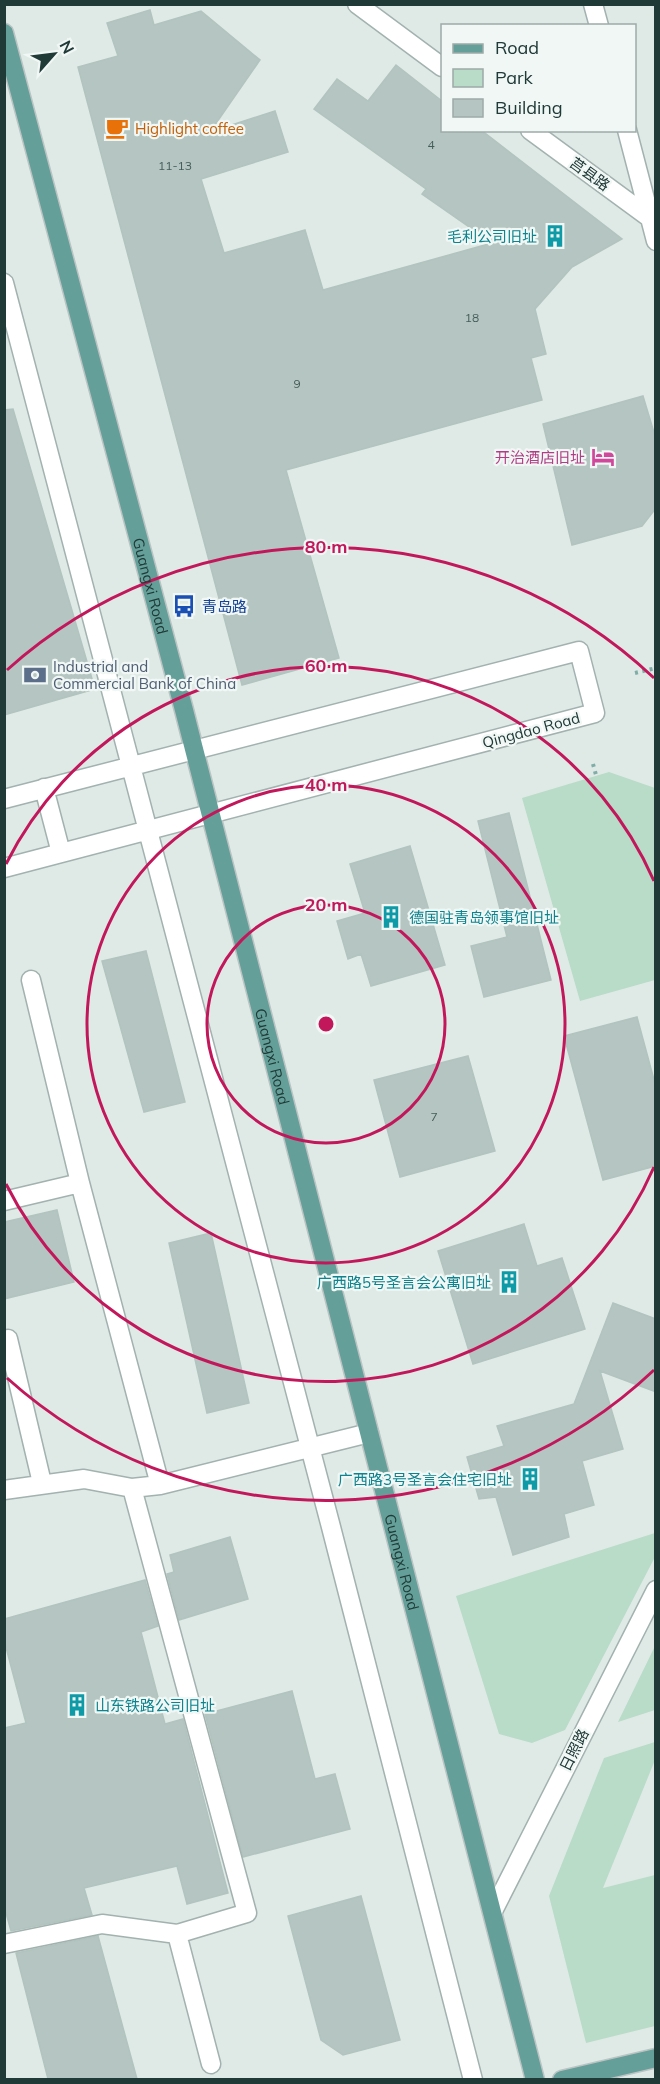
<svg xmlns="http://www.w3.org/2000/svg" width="660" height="2084" font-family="Mulish,'Noto Sans SC',sans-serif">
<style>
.green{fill:#b8dcc7}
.building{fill:#b5c5c1;stroke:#b2c4bf;stroke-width:1.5}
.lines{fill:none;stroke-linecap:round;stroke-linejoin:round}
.minor-casing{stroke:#a2b2af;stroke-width:21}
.major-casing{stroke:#bcc4c3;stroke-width:21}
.path{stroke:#80aea6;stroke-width:4;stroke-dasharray:3 4.5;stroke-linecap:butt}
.minor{stroke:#fff;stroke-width:18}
.major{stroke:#64a099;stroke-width:18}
.ring{fill:none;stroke:#c2185b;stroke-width:3}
.labels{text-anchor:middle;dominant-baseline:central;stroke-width:4.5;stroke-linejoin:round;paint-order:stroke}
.number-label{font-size:12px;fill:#455d5a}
.food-label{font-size:15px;fill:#c56008;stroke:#f0f7f4;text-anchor:start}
.street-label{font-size:15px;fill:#203a37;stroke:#f0f7f4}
.culture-label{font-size:15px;fill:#0d838f;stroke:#f0f7f4;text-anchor:end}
.hotel-label{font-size:15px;fill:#b23c85;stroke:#f0f7f4;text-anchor:end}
.transit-label{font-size:15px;fill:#164399;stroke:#f0f7f4;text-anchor:start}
.service-label{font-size:15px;fill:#4e5e75;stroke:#f0f7f4;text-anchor:start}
.centre{fill:#c2185b;stroke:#f0f7f4;stroke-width:3}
.ring-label{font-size:18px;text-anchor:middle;font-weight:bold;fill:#c2185b;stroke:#f0f7f4;stroke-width:4.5;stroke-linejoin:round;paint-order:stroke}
</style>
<rect width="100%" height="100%" fill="#dfeae7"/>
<!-- green -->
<path class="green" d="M609,772L655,788V980L580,1001L522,798Z
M655,1533V1557L565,1730L532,1743L499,1734L456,1596Z
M655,1646V1710L618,1722Z
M655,1742V1760L603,1888L655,1875V2026L586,2043L549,1896L604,1758Z"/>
<!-- building -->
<path class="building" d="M150,10L154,25L201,11L260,60L210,132L275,111L288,152L201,179L224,253L305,230L323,290L492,243L422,194L426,189L314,109L337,79L368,101L396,65L442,101V130H481L622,239L572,267L535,309L546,354L531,358L542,400L286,470L339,658L242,685L78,67L118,56L107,23Z
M643,396L656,439V508L642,526L572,545L543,424Z
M13,409L95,689L4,715V410Z
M509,813L551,980L484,997L471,946L507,937L478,821Z
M410,846L445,965L371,986L361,954L348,959L337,921L365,913L350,864Z
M146,951L185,1102L144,1112L102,961Z
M637,1017L656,1087V1166L603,1180L564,1036Z
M468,1056L495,1151L400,1177L374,1080Z
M57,1210L74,1282L4,1299V1222Z
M524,1224L537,1266L562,1258L585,1329L473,1364L438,1251Z
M211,1233L249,1403L207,1413L169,1243Z
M613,1303L656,1319V1392L600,1371L623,1449L582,1461L594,1505L564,1514L569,1537L513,1555L496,1497L479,1499L467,1457L504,1446L497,1426L574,1404Z
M230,1537L248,1599L179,1620L167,1574L174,1572L170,1555Z
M145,1580L158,1626L141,1632L165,1724L183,1719L228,1893L187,1904L177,1866L84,1888L92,1915L11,1931L4,1906V1728L26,1723L4,1640V1619Z
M292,1691L315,1779L335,1774L350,1829L243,1857L205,1714Z
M361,1896L400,2040L343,2055L321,2040L288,1916Z
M98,1936L137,2079H48L16,1953Z"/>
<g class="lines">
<!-- minor casing -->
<g class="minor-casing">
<path id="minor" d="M357,4L442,67
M593,4L599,26
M530,130L650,218
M627,130L656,241
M4,283L331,1527L473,2080
M44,788L61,853
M4,799L579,651L595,713L4,868
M31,980L80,1183
M4,1201L80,1183L160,1485
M8,1339L42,1483
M4,1490L84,1479L132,1488L160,1485L369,1433
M493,1911L656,1590
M177,1934L211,2064
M4,1944L102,1924L177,1934L247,1913L132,1488"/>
</g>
<!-- major casing -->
<g class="major-casing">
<g id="major">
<path id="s1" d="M4,33L184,710L535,2080"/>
<path d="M562,2080L656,2058"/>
</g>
</g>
<!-- path -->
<path class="path" d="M635,673L656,668
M593,764L596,775"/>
<!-- minor -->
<use href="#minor" class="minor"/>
<!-- major -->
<use href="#major" class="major"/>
</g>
<!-- distance rings -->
<g class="ring">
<circle cx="326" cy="1024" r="119"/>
<circle cx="326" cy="1024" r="239"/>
<path d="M654 1167A358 358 0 0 1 6 1184M6 864A358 358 0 0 1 654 881"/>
<path d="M654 1370A477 477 0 0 1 7 1378M7 670A477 477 0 0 1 654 678"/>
</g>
<!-- icons -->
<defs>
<g id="cafe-bare" transform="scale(1.8)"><path d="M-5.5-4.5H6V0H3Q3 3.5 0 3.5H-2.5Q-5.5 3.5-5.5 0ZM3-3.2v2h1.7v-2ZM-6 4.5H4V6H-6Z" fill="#e8710a" stroke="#f0f7f4" stroke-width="2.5" paint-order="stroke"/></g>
<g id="building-bare" transform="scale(1.8)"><path d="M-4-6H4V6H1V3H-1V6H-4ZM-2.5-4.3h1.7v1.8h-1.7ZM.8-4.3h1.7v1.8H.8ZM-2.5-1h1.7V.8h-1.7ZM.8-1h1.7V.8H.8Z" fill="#0f9aa8" stroke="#f0f7f4" stroke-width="2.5" paint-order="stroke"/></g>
<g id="hotel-bare" transform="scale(1.8)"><path d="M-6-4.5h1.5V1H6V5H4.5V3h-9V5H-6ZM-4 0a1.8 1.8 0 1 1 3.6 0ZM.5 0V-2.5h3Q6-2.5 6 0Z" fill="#d1479c" stroke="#f0f7f4" stroke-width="2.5" paint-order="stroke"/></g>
<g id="bus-bare" transform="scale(1.8)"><path d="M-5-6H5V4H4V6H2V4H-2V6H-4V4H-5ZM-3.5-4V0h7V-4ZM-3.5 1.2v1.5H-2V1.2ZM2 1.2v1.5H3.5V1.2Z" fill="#1a4fb4" stroke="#f0f7f4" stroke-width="2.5" paint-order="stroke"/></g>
<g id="bank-bare" transform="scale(1.8)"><path d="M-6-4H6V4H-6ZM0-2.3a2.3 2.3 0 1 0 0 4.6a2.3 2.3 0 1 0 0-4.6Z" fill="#5c6f8a" stroke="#f0f7f4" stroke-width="2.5" paint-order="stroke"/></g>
</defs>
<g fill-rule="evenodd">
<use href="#cafe-bare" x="117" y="128"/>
<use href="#building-bare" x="555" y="236"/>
<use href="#hotel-bare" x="603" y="457"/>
<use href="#bus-bare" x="184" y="606"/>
<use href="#bank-bare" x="35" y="675"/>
<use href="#building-bare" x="391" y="917"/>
<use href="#building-bare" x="509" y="1282"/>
<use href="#building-bare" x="530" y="1479"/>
<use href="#building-bare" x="77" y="1705"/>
</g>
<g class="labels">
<!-- number labels -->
<g class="number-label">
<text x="431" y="144">4</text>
<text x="175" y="165">11-13</text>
<text x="472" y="317">18</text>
<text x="297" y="383">9</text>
<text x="434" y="1116">7</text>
</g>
<!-- food labels -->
<g class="food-label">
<text x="135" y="128">Highlight coffee</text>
</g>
<!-- street labels -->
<g class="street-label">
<text transform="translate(590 174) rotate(36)">莒县路</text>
<text stroke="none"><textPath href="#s1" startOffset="572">Guangxi Road</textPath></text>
<text transform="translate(531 730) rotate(-15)">Qingdao Road</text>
<text stroke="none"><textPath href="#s1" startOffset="1058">Guangxi Road</textPath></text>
<text stroke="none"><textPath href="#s1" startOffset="1580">Guangxi Road</textPath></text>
<text transform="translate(574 1750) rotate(-63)">日照路</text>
</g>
<!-- culture labels -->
<g class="culture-label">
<text x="537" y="236">毛利公司旧址</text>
<text x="409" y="917" text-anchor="start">德国驻青岛领事馆旧址</text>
<text x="491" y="1282">广西路5号圣言会公寓旧址</text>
<text x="512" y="1479">广西路3号圣言会住宅旧址</text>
<text x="95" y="1705" text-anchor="start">山东铁路公司旧址</text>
</g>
<!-- hotel labels -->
<g class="hotel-label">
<text x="585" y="457">开治酒店旧址</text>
</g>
<!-- transit labels -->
<g class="transit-label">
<text x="202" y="606">青岛路</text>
</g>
<!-- service labels -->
<g class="service-label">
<text x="53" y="666">Industrial and<tspan x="53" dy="17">Commercial Bank of China</tspan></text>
</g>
</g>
<circle cx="326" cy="1024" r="9" class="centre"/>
<g class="ring-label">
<text x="326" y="553">80 m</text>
<text x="326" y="672">60 m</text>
<text x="326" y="791">40 m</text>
<text x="326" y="911">20 m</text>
</g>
<!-- border -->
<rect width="660" height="2084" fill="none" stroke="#203a37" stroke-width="12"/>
<!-- legend -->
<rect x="441" y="24" width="195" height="108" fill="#f0f7f4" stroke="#9daba8" stroke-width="1.5"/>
<rect x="453" y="44" width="30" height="9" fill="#64a099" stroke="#9daba8" stroke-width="1.5"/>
<text x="495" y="54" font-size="18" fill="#203a37">Road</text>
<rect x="453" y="69" width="30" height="18" fill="#b8dcc7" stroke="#9daba8" stroke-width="1.5"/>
<text x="495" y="84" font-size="18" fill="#203a37">Park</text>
<rect x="453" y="99" width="30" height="18" fill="#b5c5c1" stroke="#9daba8" stroke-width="1.5"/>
<text x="495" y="114" font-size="18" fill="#203a37">Building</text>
<!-- north arrow -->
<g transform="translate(54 54) rotate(62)" stroke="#f0f7f4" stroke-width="4.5" paint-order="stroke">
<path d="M0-4.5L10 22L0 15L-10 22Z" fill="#203a37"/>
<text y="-9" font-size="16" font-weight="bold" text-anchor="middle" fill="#203a37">N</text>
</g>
</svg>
